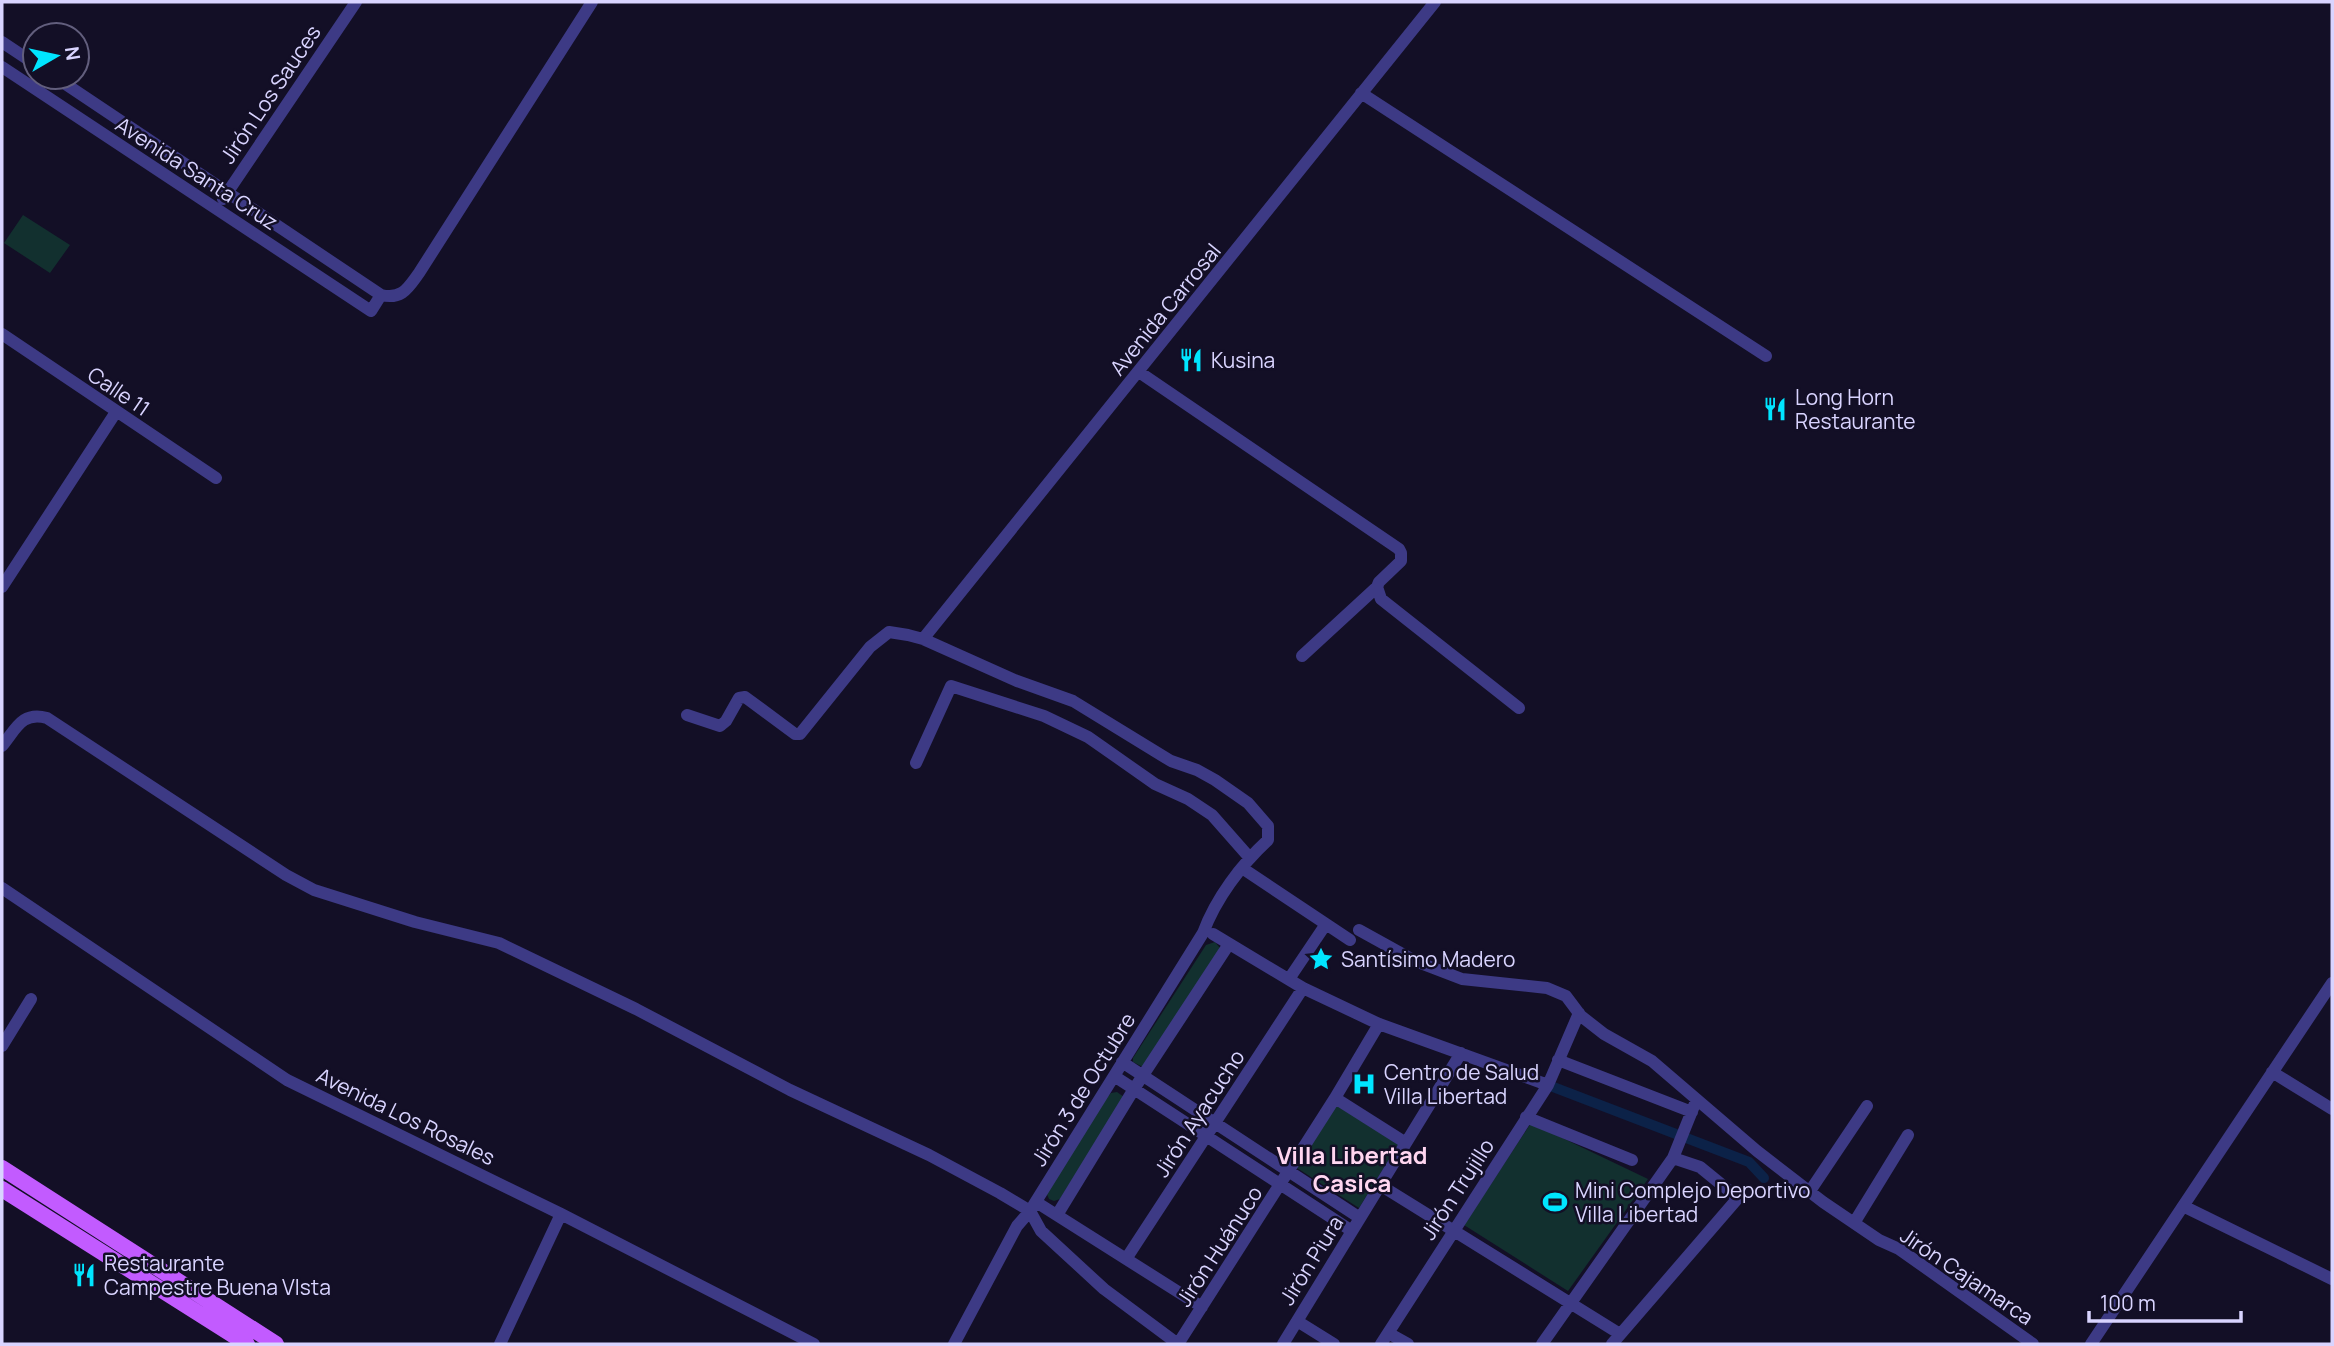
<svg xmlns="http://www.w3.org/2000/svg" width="2334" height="1346" font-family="Manrope,sans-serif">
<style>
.green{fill:#12302f}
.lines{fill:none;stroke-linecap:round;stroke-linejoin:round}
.canal{stroke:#0c2248;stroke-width:10}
.minor{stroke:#3d3a85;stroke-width:12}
.major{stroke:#c25bff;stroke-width:16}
.labels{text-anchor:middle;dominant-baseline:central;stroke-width:5;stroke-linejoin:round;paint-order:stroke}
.street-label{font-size:21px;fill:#d9d4ff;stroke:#130f26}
.poi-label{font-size:21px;fill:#d9d4ff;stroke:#130f26;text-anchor:start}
.quarter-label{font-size:24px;font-weight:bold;fill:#ffd6f0;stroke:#130f26}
</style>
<rect width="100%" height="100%" fill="#130f26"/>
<!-- green -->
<path class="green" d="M23,215L70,245L50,273L4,243Z
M1215,942L1220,948L1143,1067L1133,1062V1058L1206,945Z
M1117,1092L1124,1097L1060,1199L1054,1201L1049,1199L1046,1192L1105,1100L1111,1093Z
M1337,1104L1399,1143L1359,1208L1297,1168Z
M1531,1123L1648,1179L1568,1291L1464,1225Z"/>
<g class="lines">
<!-- canal -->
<path class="canal" d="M1548,1085L1749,1162L1764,1178"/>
<!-- minor -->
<path class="minor" d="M2,42L35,64
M2,67L371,311L381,295
M55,77L381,295C402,300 408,288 419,273L592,2
M1361,93L1766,356
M223,199L356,2
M2,334L216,478
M1139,372L1399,549L1401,553V561L1379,582L1377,587L1381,599L1519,708
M2,587L116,412
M923,639L1435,2
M1302,656L1377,587
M687,715L720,726L726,721L739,698L745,697L795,734H800L870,647L889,632L908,635L923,639L1017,681L1073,701L1171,761L1197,770L1215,780L1248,803L1268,826V840C1241,865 1216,898 1203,933L1030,1211L1017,1226L954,1344
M2,746C16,729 22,711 47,718L286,875L314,890L415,922L499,943L636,1009L790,1090L929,1155L1000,1193L1030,1211L1041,1231L1104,1289L1178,1344
M916,763L951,686L1044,716L1088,737L1155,784L1188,799L1212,815L1249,857
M1242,868L1350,940
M2,888L287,1080L561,1214L814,1344
M1359,930L1415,961L1462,979L1547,988L1566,996L1581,1016L1604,1034L1652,1061L1757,1151L1823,1202L1879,1240L1899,1249L2033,1344
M1213,934L1303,988L1379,1024L1548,1085
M1289,979L1326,924
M2,1046L31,999
M1558,1060L1692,1112
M1122,1062L1360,1218
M2272,1072L2332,1109
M1114,1076L1352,1231
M1335,1098L1406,1143
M1526,1117L1632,1160
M1380,1185L1620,1334
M1810,1191L1867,1106
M1036,1202L1202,1307
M2183,1206L2332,1279
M1057,1215L1134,1089L1229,944
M1854,1223L1908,1135
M1126,1259L1303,988
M1297,1321L1334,1344
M1390,1334L1408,1344
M500,1344L561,1214
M1178,1344L1335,1098L1379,1024
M1283,1344L1461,1053
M1381,1344L1548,1085L1579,1013
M1542,1344L1673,1158L1696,1101
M1612,1344L1738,1198L1700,1167L1673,1158
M2091,1344L2332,983"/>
<!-- major -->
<path class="major" d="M2,1168L276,1344
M2,1189L247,1344"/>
</g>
<!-- icons -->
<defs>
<g id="restaurant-bare" transform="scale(1.89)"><path d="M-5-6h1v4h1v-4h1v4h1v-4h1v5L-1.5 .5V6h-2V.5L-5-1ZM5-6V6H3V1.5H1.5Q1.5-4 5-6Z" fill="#00e5ff" stroke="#130f26" stroke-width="2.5" paint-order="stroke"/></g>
<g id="sight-bare" transform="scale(1.89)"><path d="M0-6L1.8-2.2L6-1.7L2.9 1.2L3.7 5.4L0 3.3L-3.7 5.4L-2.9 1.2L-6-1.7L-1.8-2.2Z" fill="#00e5ff" stroke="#130f26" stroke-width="2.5" paint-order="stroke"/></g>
<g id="hospital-bare" transform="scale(1.89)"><path d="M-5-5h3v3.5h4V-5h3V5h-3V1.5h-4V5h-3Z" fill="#00e5ff" stroke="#130f26" stroke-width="2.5" paint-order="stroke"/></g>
<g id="stadium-bare" transform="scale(1.89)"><path d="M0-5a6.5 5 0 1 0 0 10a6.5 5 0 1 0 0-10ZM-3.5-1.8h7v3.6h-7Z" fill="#00e5ff" stroke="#130f26" stroke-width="2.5" paint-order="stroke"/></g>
</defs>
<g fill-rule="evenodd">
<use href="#restaurant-bare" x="1191" y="360"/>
<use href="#restaurant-bare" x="1775" y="409"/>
<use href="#sight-bare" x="1321" y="959"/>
<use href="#hospital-bare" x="1364" y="1084"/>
<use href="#stadium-bare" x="1555" y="1202"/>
<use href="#restaurant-bare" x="84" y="1275"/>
</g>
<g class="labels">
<!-- street labels -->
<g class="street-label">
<text transform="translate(270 94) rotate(-56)">Jirón Los Sauces</text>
<text transform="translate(197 173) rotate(33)">Avenida Santa Cruz</text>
<text transform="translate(1165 309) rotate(-51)">Avenida Carrosal</text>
<text transform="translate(119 391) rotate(34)">Calle 11</text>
<text transform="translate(1083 1089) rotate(-58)">Jirón 3 de Octubre</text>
<text transform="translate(1199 1113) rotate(-57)">Jirón Ayacucho</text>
<text transform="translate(406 1116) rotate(26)">Avenida Los Rosales</text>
<text transform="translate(1457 1189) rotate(-57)">Jirón Trujillo</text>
<text transform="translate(1219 1246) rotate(-57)">Jirón Huánuco</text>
<text transform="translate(1311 1260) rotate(-58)">Jirón Piura</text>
<text transform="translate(1967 1276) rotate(34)">Jirón Cajamarca</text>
</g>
<!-- poi labels -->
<g class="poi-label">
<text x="1211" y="360">Kusina</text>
<text x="1795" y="397">Long Horn<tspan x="1795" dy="24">Restaurante</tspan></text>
<text x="1341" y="959">Santísimo Madero</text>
<text x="1384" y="1072">Centro de Salud<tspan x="1384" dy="24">Villa Libertad</tspan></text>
<text x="1575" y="1190">Mini Complejo Deportivo<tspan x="1575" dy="24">Villa Libertad</tspan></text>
<text x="104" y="1263">Restaurante<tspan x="104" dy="24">Campestre Buena VIsta</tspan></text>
</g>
<!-- quarter labels -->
<g class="quarter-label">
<text x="1352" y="1154">Villa Libertad<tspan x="1352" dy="28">Casica</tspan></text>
</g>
</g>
<!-- border -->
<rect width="2334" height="1346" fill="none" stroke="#d9d4ff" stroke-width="7"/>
<!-- north arrow -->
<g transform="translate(56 56) rotate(81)"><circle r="33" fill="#130f26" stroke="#625e7d" stroke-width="2"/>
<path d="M0-5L12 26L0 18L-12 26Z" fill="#00e5ff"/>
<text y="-10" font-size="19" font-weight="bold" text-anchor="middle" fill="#d9d4ff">N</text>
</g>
<!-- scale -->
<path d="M2089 1311v10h152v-10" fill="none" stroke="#d9d4ff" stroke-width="3.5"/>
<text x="2100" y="1311" font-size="21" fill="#d9d4ff" stroke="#130f26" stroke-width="5" paint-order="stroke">100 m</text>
</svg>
